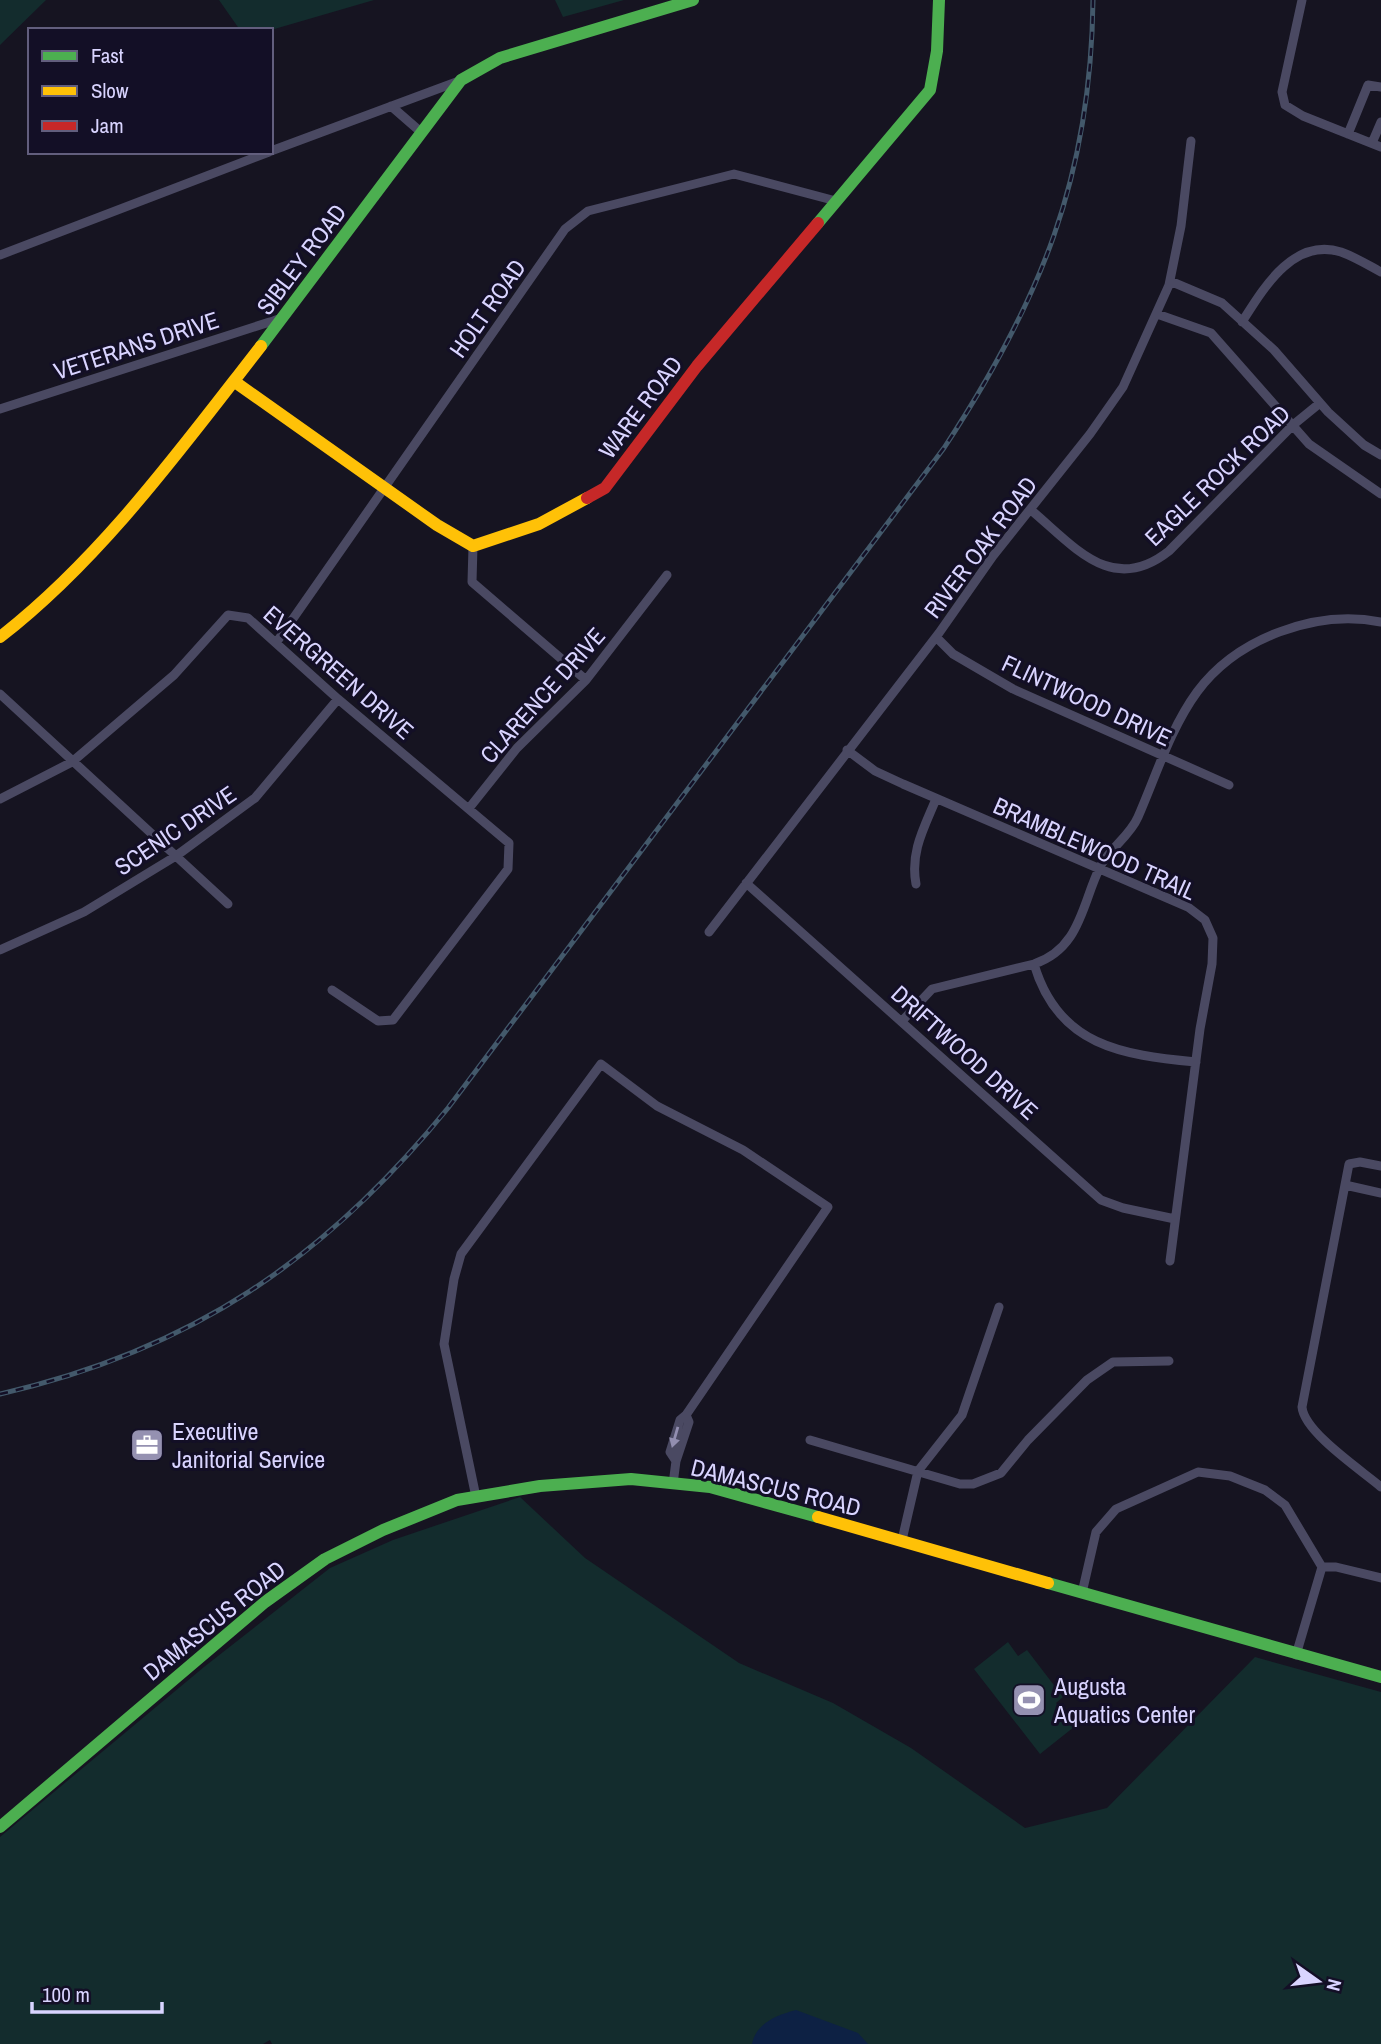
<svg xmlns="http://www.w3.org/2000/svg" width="1381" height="2044" font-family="'Archivo Narrow',sans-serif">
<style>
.green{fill:#132c2d}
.water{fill:#0d2144}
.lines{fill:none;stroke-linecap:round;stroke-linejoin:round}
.street{stroke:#4a4962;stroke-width:9}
.fast{stroke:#4caf50;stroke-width:12}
.slow{stroke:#ffc107;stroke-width:12}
.jam{stroke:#c62828;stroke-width:12}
.rail-casing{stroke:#43596b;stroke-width:5}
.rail{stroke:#130f26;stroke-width:2.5;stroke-dasharray:8;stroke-linecap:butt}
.oneway{fill:#928eb0}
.labels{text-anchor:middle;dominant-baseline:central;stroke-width:6;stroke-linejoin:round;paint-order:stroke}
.street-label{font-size:24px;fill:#d9d4ff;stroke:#130f26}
.poi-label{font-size:24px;fill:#d9d4ff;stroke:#130f26;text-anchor:start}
</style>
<rect width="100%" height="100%" fill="#161421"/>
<!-- green -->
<path class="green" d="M0,0H46L0,45Z
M219,0H374L271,30H240Z
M555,0H624L563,17Z
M520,1497L585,1558L739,1663L833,1703L911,1748L1025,1828L1107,1808L1255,1657L1381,1692V2044H272L270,2040L263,2044H0V1837L204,1667L330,1568L393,1540Z
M1008,1642L1018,1656L1027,1650L1063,1697L1056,1703L1074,1727L1040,1754L974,1669Z"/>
<!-- water -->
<path class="water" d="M796,2010L858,2033L868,2044H752C756,2023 777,2015 796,2010Z"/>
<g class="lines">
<!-- street -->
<path class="street" d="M1302,0L1282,92L1285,105L1303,116L1381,147
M391,106L422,133
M1348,134L1368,85L1381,87
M1372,143L1381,122
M271,151L459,81
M0,255L269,152
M1170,281L1222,303L1274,350L1328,412L1364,445L1381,455
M1157,314L1211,333L1309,444L1381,494
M1242,322C1263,289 1293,237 1341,252C1355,257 1368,265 1381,272
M0,409L282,318
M1031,510C1075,547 1112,596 1169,551L1293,425L1320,403
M473,546L472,582L586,680
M936,637L953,654L1013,689L1229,785
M276,643L565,229L588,211L734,174L836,201
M0,694L228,904
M847,750L875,771L903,784L1188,907L1205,920L1213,938L1212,964L1200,1029L1170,1261
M0,799L72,762L174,675L228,615L248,618L338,699L509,843L508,869L393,1020L378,1021L332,990
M470,807L517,748L586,680L667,575
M746,883L1101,1200L1123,1208L1175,1219
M916,884C910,852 924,828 936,799
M709,932L939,633L993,556L1090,434L1123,387L1169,285L1181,226L1191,141
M0,950L84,912L176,856L255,798L338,699
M1034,964C1058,1046 1122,1055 1196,1062
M902,1021L932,989L1034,964C1081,948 1082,903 1100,867C1109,849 1130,836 1138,817C1156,776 1170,729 1197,692C1237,638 1316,609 1381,622
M1381,1166L1360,1162L1349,1164L1302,1407C1304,1432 1361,1470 1381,1487
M1345,1185L1381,1193
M810,1440L960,1484H973L1001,1473L1028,1440L1087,1380L1113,1362L1169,1361
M673,1484L676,1461L689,1422L686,1415L680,1420L670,1452L676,1461
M476,1497L444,1344L454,1279L461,1254L601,1064L657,1106L743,1150L828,1207L686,1415
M902,1540L918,1471L962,1415L999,1307
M1322,1567H1336L1381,1578
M1082,1593L1096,1532L1116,1509L1198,1472L1230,1476L1265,1490L1285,1505L1322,1567L1296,1655"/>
<!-- fast -->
<path class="fast" d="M818,223L930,90L937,51L939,0
M261,346L461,80L500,58L693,0
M1048,1583L1381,1677
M0,1827L265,1602L325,1559L383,1530L457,1500L540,1486L631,1479L710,1487L818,1517"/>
<!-- slow -->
<path class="slow" d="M235,382L437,525L473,546L539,524L587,498
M0,637C101,559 183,446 261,346
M818,1517L1048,1583"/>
<!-- jam -->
<path class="jam" d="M587,498L605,488L697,366L818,223"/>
<!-- rail casing -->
<g class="rail-casing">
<path id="rail" d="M0,1394C192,1350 325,1259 448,1108L944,448C1040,302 1091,178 1093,0"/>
</g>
<!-- rail -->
<use href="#rail" class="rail"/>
</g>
<!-- one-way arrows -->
<defs><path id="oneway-solid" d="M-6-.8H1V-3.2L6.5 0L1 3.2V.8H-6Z" transform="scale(1.75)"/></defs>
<use class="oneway" href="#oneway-solid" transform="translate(675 1437) rotate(106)"/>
<!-- icons -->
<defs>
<g id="office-square" transform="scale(1.75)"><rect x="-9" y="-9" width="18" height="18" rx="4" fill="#9591b1" stroke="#130f26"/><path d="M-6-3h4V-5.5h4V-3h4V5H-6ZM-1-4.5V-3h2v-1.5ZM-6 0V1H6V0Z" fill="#fff"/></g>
<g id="stadium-square" transform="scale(1.75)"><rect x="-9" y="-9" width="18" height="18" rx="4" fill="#9591b1" stroke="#130f26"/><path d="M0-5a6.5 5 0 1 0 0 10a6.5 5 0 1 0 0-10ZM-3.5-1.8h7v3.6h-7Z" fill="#fff"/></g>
</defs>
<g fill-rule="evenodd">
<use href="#office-square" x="147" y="1445"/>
<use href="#stadium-square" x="1029" y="1700"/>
</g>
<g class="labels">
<!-- street labels -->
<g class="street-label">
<text transform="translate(301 259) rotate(-53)">SIBLEY ROAD</text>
<text transform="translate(487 308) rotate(-55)">HOLT ROAD</text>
<text transform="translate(136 345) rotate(-18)">VETERANS DRIVE</text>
<text transform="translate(640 407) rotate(-53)">WARE ROAD</text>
<text transform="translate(1217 475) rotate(-44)">EAGLE ROCK ROAD</text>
<text transform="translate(980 547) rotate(-53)">RIVER OAK ROAD</text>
<text transform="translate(339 672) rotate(41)">EVERGREEN DRIVE</text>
<text transform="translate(542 695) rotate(-48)">CLARENCE DRIVE</text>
<text transform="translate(1087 700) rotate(25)">FLINTWOOD DRIVE</text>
<text transform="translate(175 830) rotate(-34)">SCENIC DRIVE</text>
<text transform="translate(1095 848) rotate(24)">BRAMBLEWOOD TRAIL</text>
<text transform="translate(965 1052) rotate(42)">DRIFTWOOD DRIVE</text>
<text transform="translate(776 1487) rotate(14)">DAMASCUS ROAD</text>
<text transform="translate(214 1620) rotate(-39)">DAMASCUS ROAD</text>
</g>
<!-- poi labels -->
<g class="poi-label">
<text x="172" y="1431">Executive<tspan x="172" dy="28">Janitorial Service</tspan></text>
<text x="1054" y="1686">Augusta<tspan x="1054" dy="28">Aquatics Center</tspan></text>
</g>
</g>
<!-- legend -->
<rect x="28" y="28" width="245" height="126" fill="#130f26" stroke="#625e7d" stroke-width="2"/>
<rect x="42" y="51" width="35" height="10" fill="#4caf50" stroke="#625e7d" stroke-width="2"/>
<text x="91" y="63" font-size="21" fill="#d9d4ff">Fast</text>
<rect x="42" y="86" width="35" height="10" fill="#ffc107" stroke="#625e7d" stroke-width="2"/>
<text x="91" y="98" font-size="21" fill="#d9d4ff">Slow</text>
<rect x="42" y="121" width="35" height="10" fill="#c62828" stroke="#625e7d" stroke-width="2"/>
<text x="91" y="133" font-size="21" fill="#d9d4ff">Jam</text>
<!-- north arrow -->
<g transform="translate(1318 1981) rotate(104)" stroke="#130f26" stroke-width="5" paint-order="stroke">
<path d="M0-5L12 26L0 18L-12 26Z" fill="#d9d4ff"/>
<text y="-10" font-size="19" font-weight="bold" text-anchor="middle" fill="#d9d4ff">N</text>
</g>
<!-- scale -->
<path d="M32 2002v10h130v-10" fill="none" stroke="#d9d4ff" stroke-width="3.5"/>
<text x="42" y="2002" font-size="21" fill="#d9d4ff" stroke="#130f26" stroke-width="5" paint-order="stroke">100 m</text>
</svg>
